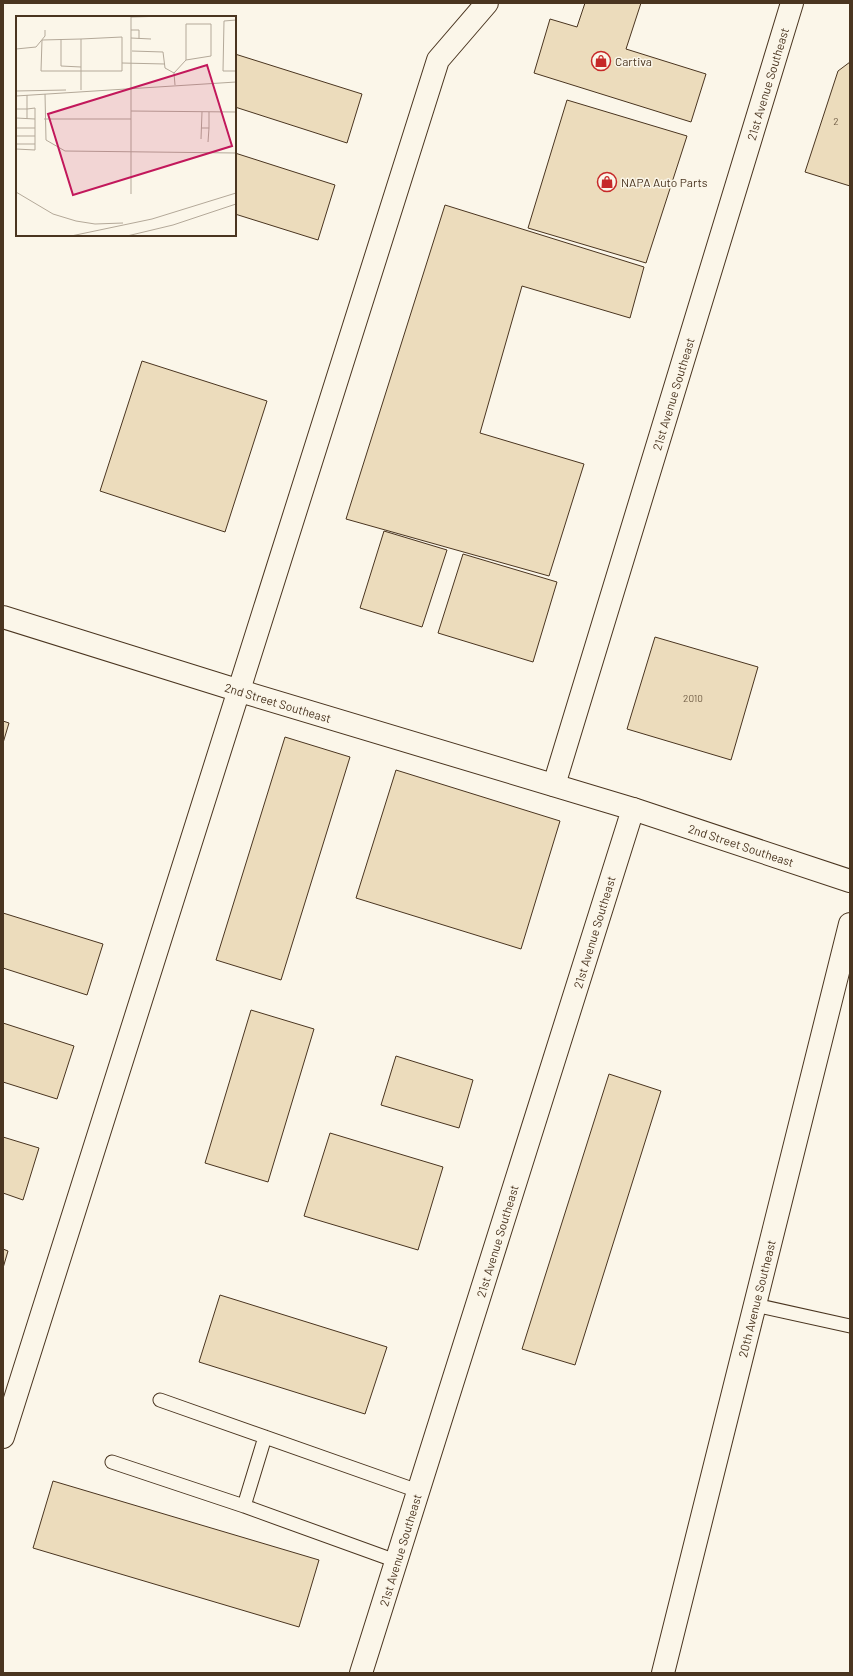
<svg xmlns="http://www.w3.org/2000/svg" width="853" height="1676" font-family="Barlow,sans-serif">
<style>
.building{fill:#ecdcbc;stroke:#4a3520}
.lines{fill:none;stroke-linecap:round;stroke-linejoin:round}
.lane-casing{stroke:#4a3520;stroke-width:15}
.street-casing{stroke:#4a3520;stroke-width:24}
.secondary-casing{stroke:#4a3520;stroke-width:24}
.lane{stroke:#fbf6e9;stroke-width:13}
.street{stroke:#fbf6e9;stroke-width:22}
.secondary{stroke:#fbf6e9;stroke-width:22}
.labels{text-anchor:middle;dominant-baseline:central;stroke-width:3;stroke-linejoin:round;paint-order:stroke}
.number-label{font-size:10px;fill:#725f47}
.poi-label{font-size:12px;fill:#4a3520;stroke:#fbf6e9;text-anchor:start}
.street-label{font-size:12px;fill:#4a3520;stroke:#fbf6e9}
.inset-road{fill:none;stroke:#b4a999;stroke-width:1}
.view{fill:#c2185b;fill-opacity:0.15;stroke:#c2185b;stroke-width:2}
.inset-edge{fill:none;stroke:#4a3520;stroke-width:2}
</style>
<rect width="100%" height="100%" fill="#fbf6e9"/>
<!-- building -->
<path class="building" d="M585,3H641L626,49L706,74L691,122L534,73L550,19L577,27Z
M235,54L362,94L347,143L235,107Z
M850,62V186L805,172L838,71Z
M567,100L687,136L646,263L528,228Z
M235,153L335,185L318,240L235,214Z
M445,205L644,267L630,318L522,286L480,433L584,464L549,576L346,519Z
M142,361L267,401L225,532L100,491Z
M384,531L447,550L422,627L360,608Z
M463,554L557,582L533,662L438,633Z
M655,637L758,667L731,760L627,729Z
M3,721L9,723L3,743Z
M285,737L350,757L281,980L216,960Z
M396,770L560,821L521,949L356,898Z
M3,913L103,944L87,995L3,968Z
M251,1010L314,1029L268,1182L205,1163Z
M3,1023L74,1046L57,1099L3,1082Z
M396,1056L473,1080L459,1128L381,1105Z
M609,1074L661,1091L575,1365L522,1349Z
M330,1133L443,1167L418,1250L304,1216Z
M3,1137L39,1148L23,1200L3,1193Z
M3,1249L8,1251L3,1268Z
M220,1295L387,1347L365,1414L199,1362Z
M53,1481L319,1560L299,1627L33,1548Z"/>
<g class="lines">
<!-- lane casing -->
<g class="lane-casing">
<path id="lane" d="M755,1305L850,1326
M160,1400L418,1491
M265,1437L244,1506L396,1561
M112,1462L244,1506"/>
</g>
<!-- street casing -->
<g class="street-casing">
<g id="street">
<path id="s1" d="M3,617L240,691L633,809L361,1673"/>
<path id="s2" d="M554,785L792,3"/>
<path d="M3,1437L438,60L487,3"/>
</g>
</g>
<!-- secondary casing -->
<g class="secondary-casing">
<g id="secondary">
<path id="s3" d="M633,809L850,881"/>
<path id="s4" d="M663,1673L850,924"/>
</g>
</g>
<!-- lane -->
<use href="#lane" class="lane"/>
<!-- street -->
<use href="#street" class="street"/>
<!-- secondary -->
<use href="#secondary" class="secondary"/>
</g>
<!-- icons -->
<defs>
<g id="shop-ring" transform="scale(1)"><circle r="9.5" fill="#fbf6e9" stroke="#c62828" stroke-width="1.5"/><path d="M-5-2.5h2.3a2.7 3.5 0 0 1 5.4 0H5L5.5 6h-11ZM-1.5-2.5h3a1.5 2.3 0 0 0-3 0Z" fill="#c62828"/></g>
</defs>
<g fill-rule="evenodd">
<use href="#shop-ring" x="601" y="61"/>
<use href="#shop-ring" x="607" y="182"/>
</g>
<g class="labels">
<!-- number labels -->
<g class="number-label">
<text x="836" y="121">2</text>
<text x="693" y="698">2010</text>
</g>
<!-- poi labels -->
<g class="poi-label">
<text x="615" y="61">Cartiva</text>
<text x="621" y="182">NAPA Auto Parts</text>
</g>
<!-- street labels -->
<g class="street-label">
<text stroke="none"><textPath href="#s2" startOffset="733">21st Avenue Southeast</textPath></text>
<text stroke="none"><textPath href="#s2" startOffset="409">21st Avenue Southeast</textPath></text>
<text stroke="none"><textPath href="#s1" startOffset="288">2nd Street Southeast</textPath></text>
<text stroke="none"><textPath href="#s3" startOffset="114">2nd Street Southeast</textPath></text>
<text transform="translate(594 932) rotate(-73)">21st Avenue Southeast</text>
<text transform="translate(497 1241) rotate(-73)">21st Avenue Southeast</text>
<text stroke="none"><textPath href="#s4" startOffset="386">20th Avenue Southeast</textPath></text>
<text transform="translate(400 1550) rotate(-73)">21st Avenue Southeast</text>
</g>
</g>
<!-- overview -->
<g transform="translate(16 16)">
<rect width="220" height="220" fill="#fbf6e9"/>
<path class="inset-road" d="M115,1L151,0M220,4L208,5L207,55H220M115,14H123V23M115,22L135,23M45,23V50L65,51M65,23L106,21V47L149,48M26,24L25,55H106V47M26,24L65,23V74M0,33L20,31L29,20V14M116,35L147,36L149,52L158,57L159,69M158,57L170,44L195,40V8H170V44M0,75L50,74M29,78L30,124L49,135L220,137M0,80L220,66M0,93H11V79M115,95L220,96M0,102L19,103V134L0,133M11,103V93L19,92V103M28,103H115M0,112H19M185,112H193V96M0,120H19M185,123L186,96M192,126L193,112M0,128H19M0,176L37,198L60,205L79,208L107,207M115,178V0M55,220L136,203L220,177M111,220L157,209L220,188"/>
<path class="view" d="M191,49L216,130L57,179L32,98Z"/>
<rect width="220" height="220" class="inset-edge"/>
</g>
<!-- border -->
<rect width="853" height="1676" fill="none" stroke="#4a3520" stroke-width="8"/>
</svg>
